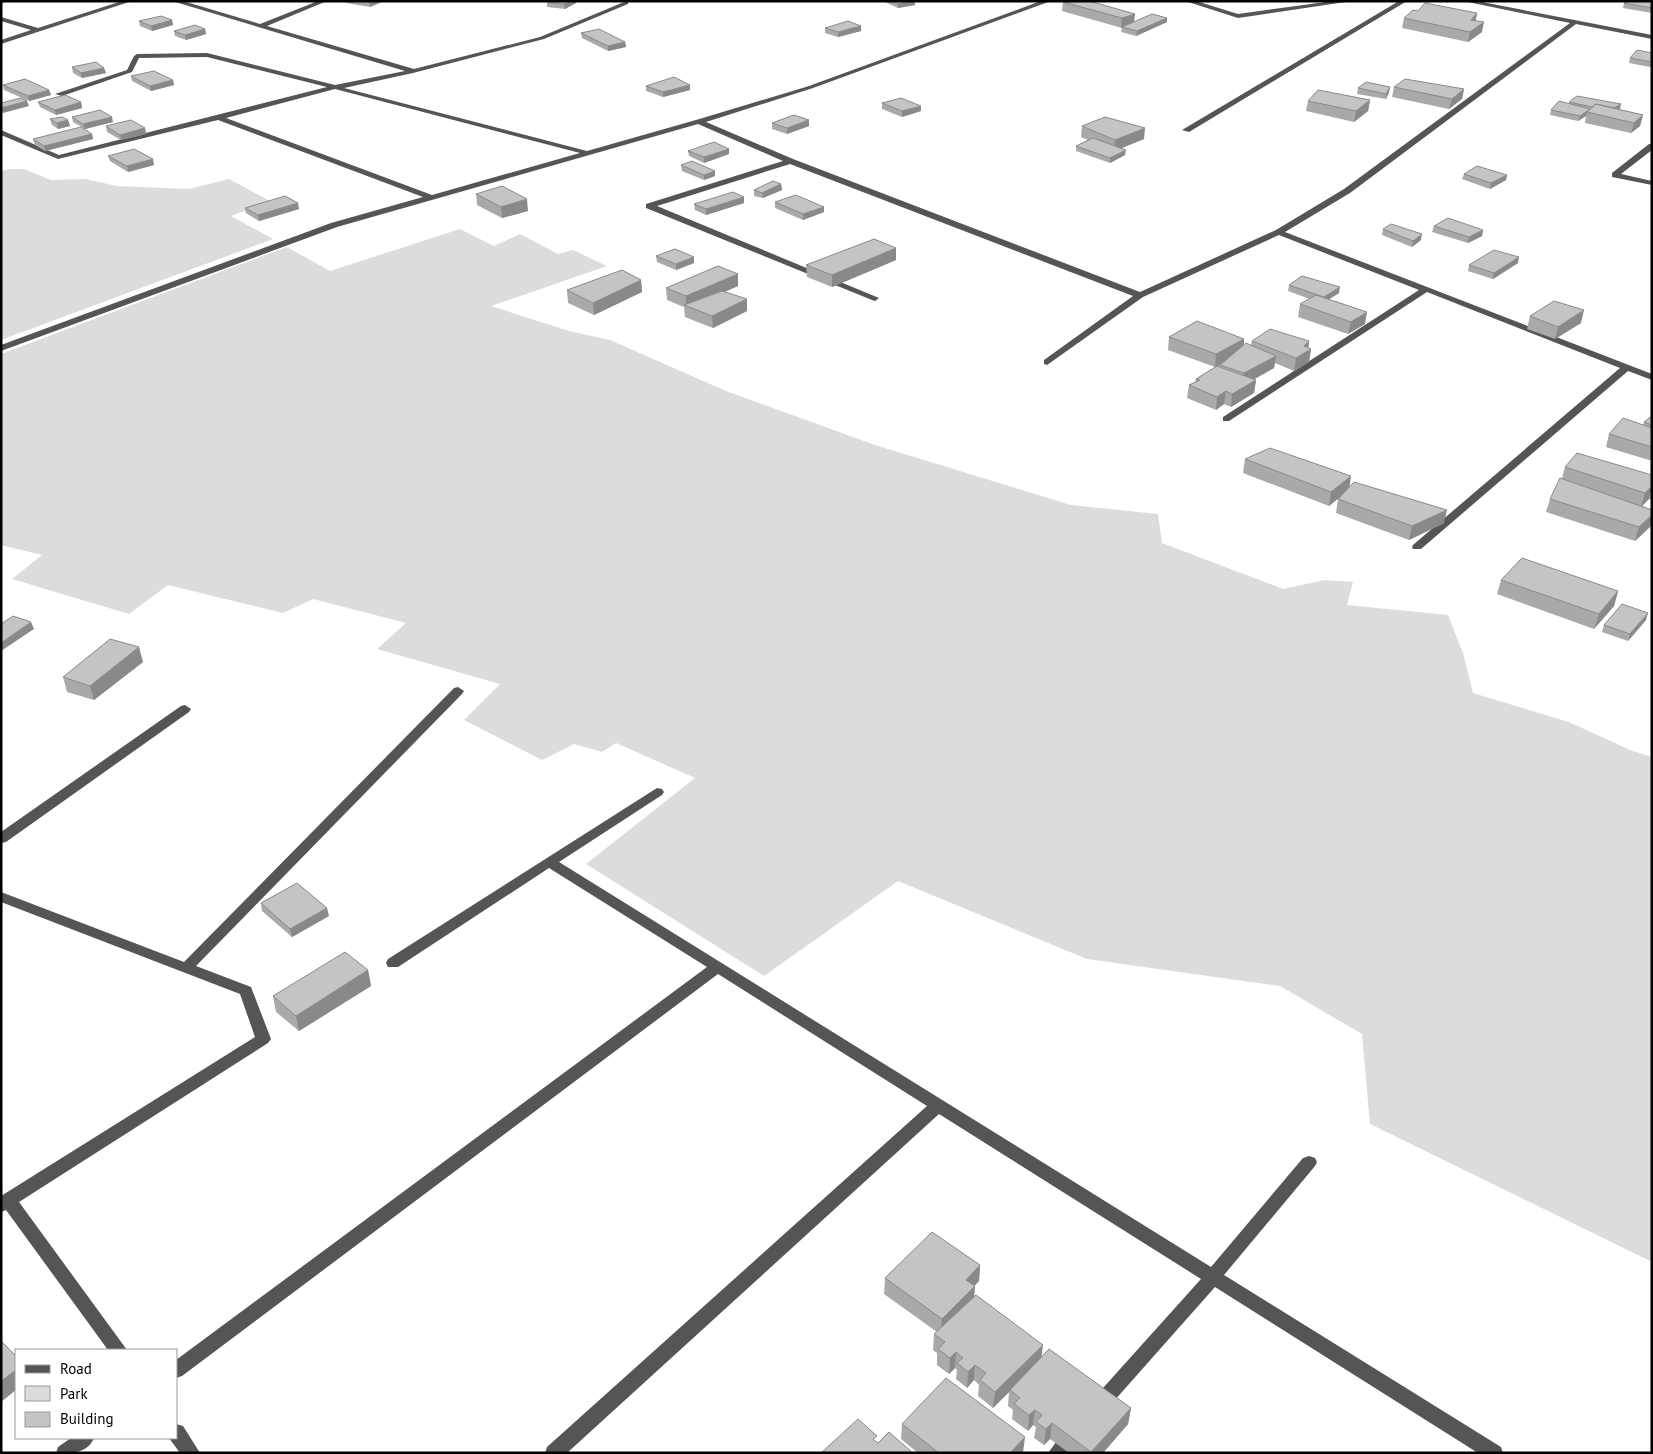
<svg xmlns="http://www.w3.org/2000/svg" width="1653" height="1454" font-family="'PT Sans',sans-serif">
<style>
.green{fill:#dcdcdc}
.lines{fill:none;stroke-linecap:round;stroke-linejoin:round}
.minor{fill:#555;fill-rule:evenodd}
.wall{fill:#a9a9a9}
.shaded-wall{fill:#898989}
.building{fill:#c4c4c4;stroke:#898989}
</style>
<rect width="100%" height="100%" fill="#fff"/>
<!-- green -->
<path class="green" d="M11,169H24L51,180L85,179L117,186L189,189L229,179L270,201L231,216L273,239L1,340V171Z
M460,229L494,246L520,234L558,254L573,250L607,266L491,306L569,331L610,340L726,391L875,445L1071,505L1158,514L1162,543L1283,589L1325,580L1353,582L1347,605L1448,615L1463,653L1473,693L1569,722L1630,750L1652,757V1262L1370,1124L1362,1034L1280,986L1087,959L898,881L764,976L586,864L695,778L616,743L602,752L574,744L542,760L464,720L500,684L377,649L406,623L313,599L283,613L168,585L129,614L12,579L42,555L1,545V354L287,247L330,271Z"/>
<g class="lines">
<!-- minor -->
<path class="minor" d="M122,1H132L1,44V40L31,30L1,21V17L38,28Z
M172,1H183L260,24L318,1H327L267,26L414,69L540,37L624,2H628V4L544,39L413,73L344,88L587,151L696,120L809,86L1041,1H1051L813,88L706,122L793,159L1140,292L1276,230L1344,189L1570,23L1463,1H1477L1652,35V39L1576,24L1350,193L1285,232L1652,374V380L1628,371L1421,549H1413L1412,547L1413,545L1620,368L1427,292L1229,421H1223V417L1419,290L1279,235L1143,297L1047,365L1044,364V360L1133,296L790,164L657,206L879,298L875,301L872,300L646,208V204L783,161L698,124L337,227L1,351V345L331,223L423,197L218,120L58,159L1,135V130L59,155L327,87L207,57L139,58L132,72L62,96L55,94L127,70L134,56L137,54L207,53L335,85L405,71ZM335,89L580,153L432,195L226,118Z
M1185,1H1196L1238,14L1333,1H1352L1238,18Z
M1399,1H1407L1189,132L1182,130Z
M1649,144H1652V150L1621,174L1652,181V185L1612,177V173Z
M458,687L464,691L462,694L196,966L251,987L271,1039L268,1043L19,1202L127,1350H108L6,1210L1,1212V1196L255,1037L240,994L1,902V892L184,962L454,688Z
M185,705L191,709L189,712L6,842L1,843V832L181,706Z
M657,788L662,789L664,792L662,795L559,862L1211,1267L1303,1158L1309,1156L1315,1158L1317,1162L1315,1166L1224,1275L1501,1447L1503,1453H1478L1215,1287L1106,1410L1100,1412L1094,1410L1091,1404L1094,1398L1201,1279L939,1114L567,1453H545L547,1447L927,1106L718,974L182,1376L176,1378V1360L707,967L549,868L398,967H388L386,963L388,959Z
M176,1424L183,1426L200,1453H180L169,1438H176Z
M1072,1428L1079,1430L1081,1436L1069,1453H1048L1065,1430Z
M71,1438H94C87,1454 72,1453 56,1453L58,1447Z"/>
</g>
<!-- wall -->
<path class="wall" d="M345,1H384L370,7L346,3Z
M883,1H915V5L898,8Z
M1089,1L1134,22L1167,18V22L1136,36L1121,32L1122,28L1062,11L1063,2Z
M1652,1V13L1623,8L1624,3Z
M547,2L576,3L565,9L547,7Z
M1418,11L1477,13L1476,20L1482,32L1468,42L1402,28L1404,18Z
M172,20L173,25L152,31L140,26L139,21Z
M861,26V31L838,37L825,33V28Z
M205,29L206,34L186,40L175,36L174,31Z
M581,33L625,42L626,47L608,51L582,38Z
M1652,53V66L1650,67L1629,63L1630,58Z
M72,67L104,68L106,73L82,78L73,73Z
M131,76L173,80L174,85L151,91L132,81Z
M3,85L49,90L51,95L29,101L4,90Z
M646,86L690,90L663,97L646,91Z
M1390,87L1389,92L1386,99L1357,94L1358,88Z
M1394,87L1464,89L1462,99L1449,109L1392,97Z
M1370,100L1368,111L1354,122L1306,111L1308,101Z
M38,102H81L82,108L56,115L40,107Z
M1569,102L1621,104L1620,110L1643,115L1640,126L1631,133L1585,123L1586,116L1578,121L1550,115L1551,110L1569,104Z
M882,103L921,111L902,117L882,109Z
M72,117L113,122L85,129L73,122Z
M50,119L68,120L70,126L58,129L52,125Z
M809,120V126L787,134L772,129V123Z
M106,126L145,128L146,134L121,140L107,132Z
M1082,126L1144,139L1122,148L1125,155L1110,163L1076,151V146L1088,140L1081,137Z
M92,134L93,139L45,151L35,145L33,139Z
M729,149V154L704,163L689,156L688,151Z
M108,156L154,165L128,172L110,161Z
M681,165L715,171V176L704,180L682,171Z
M1464,174L1507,175L1506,180L1490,189L1462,179Z
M781,184L782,190L763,198L754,196V190Z
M476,194L528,211L502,218L477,205Z
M775,202L824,212L803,220L775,208Z
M744,203L706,215L695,210L694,204Z
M245,208L299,209L259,221L246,213Z
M1434,226L1483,230L1482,236L1468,243L1432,232Z
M1383,229L1421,240L1412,247L1382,235Z
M656,256L694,257V263L676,270L657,262Z
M896,260L832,287L807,277L806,265Z
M1518,263L1493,279L1468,271L1469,265Z
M738,274V286L725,292L747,299V311L713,328L685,317L684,307L667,300L666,288Z
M641,280L642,292L594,315L568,303L567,290Z
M1289,285L1339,293L1329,299L1365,324L1348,334L1298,317L1300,304L1310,299L1288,291Z
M1530,316L1581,323L1555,339L1527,329Z
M1169,337L1244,339V345L1251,346L1252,341H1309L1308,348L1311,349L1309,362L1294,371L1275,363L1274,368L1254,379L1256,380L1254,393L1231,407L1224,404L1216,410L1187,398L1189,385L1195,382L1196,379L1215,367L1168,350Z
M1652,416V461L1606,447L1609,434L1643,425L1644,422Z
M1245,459L1349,488L1444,523L1409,540L1336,513L1338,499L1342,495L1329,506L1243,473Z
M1565,467L1652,475V500L1649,499L1642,506L1652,510V525L1635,541L1546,512L1550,499L1562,478Z
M1501,580L1618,591L1614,606L1594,629L1497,594Z
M1646,620L1628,641L1602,632L1604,625Z
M143,662L94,700L67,692L63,677Z
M261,903L329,916L292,937L262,911Z
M368,970L371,986L299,1031L276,1012L273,996Z
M980,1265L979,1281L974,1286V1297L1042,1356L1131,1408L1128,1424L1103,1453H1069L1050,1439L1044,1445L1034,1438L1036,1427L1033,1425L1028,1431L1012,1419L1013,1410L1008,1406L1009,1392L993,1408L978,1396L979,1385L974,1380L967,1388L956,1379L957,1370L955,1368L949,1374L937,1365V1353L933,1350L934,1334L937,1332L884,1294L885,1278Z
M902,1424L1023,1453H918L901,1439Z"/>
<!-- shaded-wall -->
<path class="shaded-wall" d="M372,1H384L370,7L369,3Z
M570,1H576V3L565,9L564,4Z
M910,1H915V5L898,8V4Z
M1477,13L1475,23L1471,20Z
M1135,14L1134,24L1121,28L1122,18Z
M1167,18V22L1136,36L1137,31Z
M172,20L173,25L152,31L151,26Z
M1484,22L1482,32L1468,42L1470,32Z
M861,26V31L838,37V32Z
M205,29L206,34L186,40L185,35Z
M625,42L626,47L608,51V46Z
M104,68L106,73L82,78L81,73Z
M173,80L174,85L151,91L150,86Z
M690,85V90L663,97V92Z
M1390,87L1389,92L1386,99V94Z
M1464,89L1462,99L1449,109L1452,99Z
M49,90L51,95L29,101L28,96Z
M1370,100L1368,111L1354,122L1356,111Z
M27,101L29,106L3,113L1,108Z
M81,102L82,108L56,115L55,110Z
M1621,104L1619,110H1609Z
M921,106V111L902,117V111Z
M1590,109L1587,112L1586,116L1578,121L1580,116Z
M1643,115L1640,126L1631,133L1634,123Z
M112,117L113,122L85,129L83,124Z
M68,120L70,126L58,129L57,123Z
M809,120V126L787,134V128Z
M145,128L146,134L121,140L120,135Z
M1145,128L1144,139L1114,151L1115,140Z
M92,134L93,139L45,151L44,146Z
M729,149V154L704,163V157Z
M1126,150L1125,155L1110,163V158Z
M153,159L154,165L128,172L127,166Z
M715,171V176L704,180V175Z
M1507,175L1506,180L1490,189L1491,183Z
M781,184L782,190L763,198L762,193Z
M744,197V203L706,215V209Z
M527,199L528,211L502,218L501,207Z
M298,203L299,209L259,221L258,215Z
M824,207V212L803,220V214Z
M1483,230L1482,236L1468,243L1469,237Z
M1422,234L1421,240L1412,247L1413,241Z
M896,248V260L832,287V275Z
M694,257V263L676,270V264Z
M1519,257L1518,263L1493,279L1494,273Z
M738,274V286L689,307L686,306V296Z
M641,280L642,292L594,315L593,303Z
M1340,287L1339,293L1323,303L1324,297Z
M747,299V311L713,328L712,316Z
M1584,310L1581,323L1555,339L1558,327Z
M1367,312L1365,324L1348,334L1351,322Z
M1244,339L1243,351L1215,367L1216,354Z
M1309,341L1308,351L1311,349L1309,362L1294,371L1296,358L1304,346Z
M1276,356L1274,368L1242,386L1244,373Z
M1256,380L1254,393L1231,407L1232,394Z
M1226,391L1224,404L1216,410L1217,397Z
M1351,476L1349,490L1329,506L1331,492Z
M1652,486L1649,499L1641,507L1645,493Z
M1447,510L1444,523L1409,540L1412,526Z
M1652,515V525L1635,541L1639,527Z
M1618,591L1614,606L1594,629L1599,614Z
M1648,613L1646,620L1628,641L1630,634Z
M31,622L34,629L1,651V643Z
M139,647L143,662L94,700L90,686Z
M327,908L329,916L292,937L290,929Z
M368,970L371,986L299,1031L296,1016Z
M980,1265L979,1281L965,1296L975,1286L974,1302L941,1335L942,1319L966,1280Z
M1043,1345L1041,1361L1010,1390L1009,1392L993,1408L995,1392Z
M956,1352L955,1368L949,1374L950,1358Z
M975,1365L974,1380L967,1388L968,1372Z
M16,1370V1390L1,1402V1381Z
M1131,1408L1128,1424L1103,1453H1091Z
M1035,1410L1033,1425L1028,1431L1029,1415Z
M1052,1423L1050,1439L1044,1445L1046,1429Z
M1025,1437L1023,1453H1010Z"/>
<!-- building -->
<path class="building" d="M548,1H570L564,4L547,2Z
M893,1H910L898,4Z
M1089,1L1135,14L1122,18L1063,2Z
M1627,1H1652V8L1624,3Z
M1425,3L1477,13L1471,20L1484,22L1470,32L1404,18L1413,10L1418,11Z
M1152,14L1167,18L1137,31L1122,27Z
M161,16L172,20L151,26L139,21Z
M848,21L861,26L838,32L825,28Z
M195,25L205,29L185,35L174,31Z
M599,29L625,42L608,46L581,33Z
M1637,50L1652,53V62L1630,58Z
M96,62L104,68L81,73L72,67Z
M154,71L173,80L150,86L131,76Z
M674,77L690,85L663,92L646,86Z
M25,79L49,90L28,96L3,85Z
M1405,79L1464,89L1452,99L1394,87Z
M1366,82L1390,87L1386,94L1358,88Z
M1318,90L1370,100L1356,111L1308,101Z
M65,95L81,102L55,110L38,102Z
M1577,96L1621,104L1614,108L1596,104L1592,107L1569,102Z
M21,98L27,101L1,108V103Z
M901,98L921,106L902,111L882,103Z
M1559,101L1590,109L1580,116L1551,110Z
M1596,104L1643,115L1634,123L1587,112Z
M100,110L112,117L83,124L72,117Z
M794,115L809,120L787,128L772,123Z
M62,117L68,120L57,123L50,119Z
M1105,117L1145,128L1115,140L1082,126Z
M131,120L145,128L120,135L106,126Z
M81,127L92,134L44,146L33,139Z
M1093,138L1126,150L1110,158L1076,146Z
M714,142L729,149L704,157L688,151Z
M134,149L153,159L127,166L108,156Z
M692,161L715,171L704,175L681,165Z
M1477,166L1507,175L1491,183L1464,174Z
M773,181L781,184L762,193L754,190Z
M502,186L527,199L501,207L476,194Z
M733,192L744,197L706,209L694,204Z
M796,195L824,207L803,214L775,202Z
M285,196L298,203L258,215L245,208Z
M1448,218L1483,230L1469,237L1434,226Z
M1391,224L1422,234L1413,241L1383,229Z
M874,239L896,248L832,275L806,265Z
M675,249L694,257L676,264L656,256Z
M1494,250L1519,257L1494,273L1469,265Z
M718,266L738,274L686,296L666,288Z
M622,270L641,280L593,303L567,290Z
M1302,276L1340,287L1324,297L1289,285Z
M722,291L747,299L712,316L684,305Z
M1316,295L1367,312L1351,322L1300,304Z
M1554,301L1584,310L1558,327L1530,316Z
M1197,321L1244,339L1216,354L1169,337Z
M1270,329L1309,341L1304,346L1311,349L1296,358L1252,341Z
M1246,343L1276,356L1244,373L1220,365Z
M1217,366L1256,380L1232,394L1226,391L1217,397L1189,385L1200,380L1196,379Z
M1652,416V425L1644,422Z
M1623,418L1652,428V447L1609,434Z
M1270,448L1351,476L1331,492L1245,459Z
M1577,453L1652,475V486L1645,493L1565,467Z
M1560,478L1652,510V515L1639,527L1550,499Z
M1354,482L1447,510L1412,526L1338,499Z
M1522,558L1618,591L1599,614L1501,580Z
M1622,604L1648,613L1630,634L1604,625Z
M13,616L31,622L1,643V624Z
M110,639L139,647L90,686L63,677Z
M297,883L327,908L290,929L261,903Z
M345,952L368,970L296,1016L273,996Z
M932,1232L980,1265L966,1280L975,1286L942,1319L885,1278Z
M976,1295L1043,1345L995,1392L980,1380L986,1373L975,1365L968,1372L957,1363L963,1358L956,1352L950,1358L938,1349L945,1342L934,1334Z
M1,1341L16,1356V1370L1,1381Z
M1049,1349L1131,1408L1091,1452L1052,1423L1046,1429L1036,1422L1042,1415L1035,1410L1029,1415L1014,1404L1020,1398L1010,1390Z
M946,1378L1025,1437L1010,1453H939L902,1424Z
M858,1419L877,1436L873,1439L878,1443L889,1432L913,1453H821Z"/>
<!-- border -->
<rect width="1653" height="1454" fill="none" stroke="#000000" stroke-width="5"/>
<!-- legend -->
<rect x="15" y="1349" width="162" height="90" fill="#ffffff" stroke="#999999"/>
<rect x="25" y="1365" width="25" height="8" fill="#555555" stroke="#999999"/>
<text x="60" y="1374" font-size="15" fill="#000000">Road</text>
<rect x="25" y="1386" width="25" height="15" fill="#dcdcdc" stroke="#999999"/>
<text x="60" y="1399" font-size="15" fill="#000000">Park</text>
<rect x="25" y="1412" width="25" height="15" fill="#c4c4c4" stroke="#999999"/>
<text x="60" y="1424" font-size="15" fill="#000000">Building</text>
</svg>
